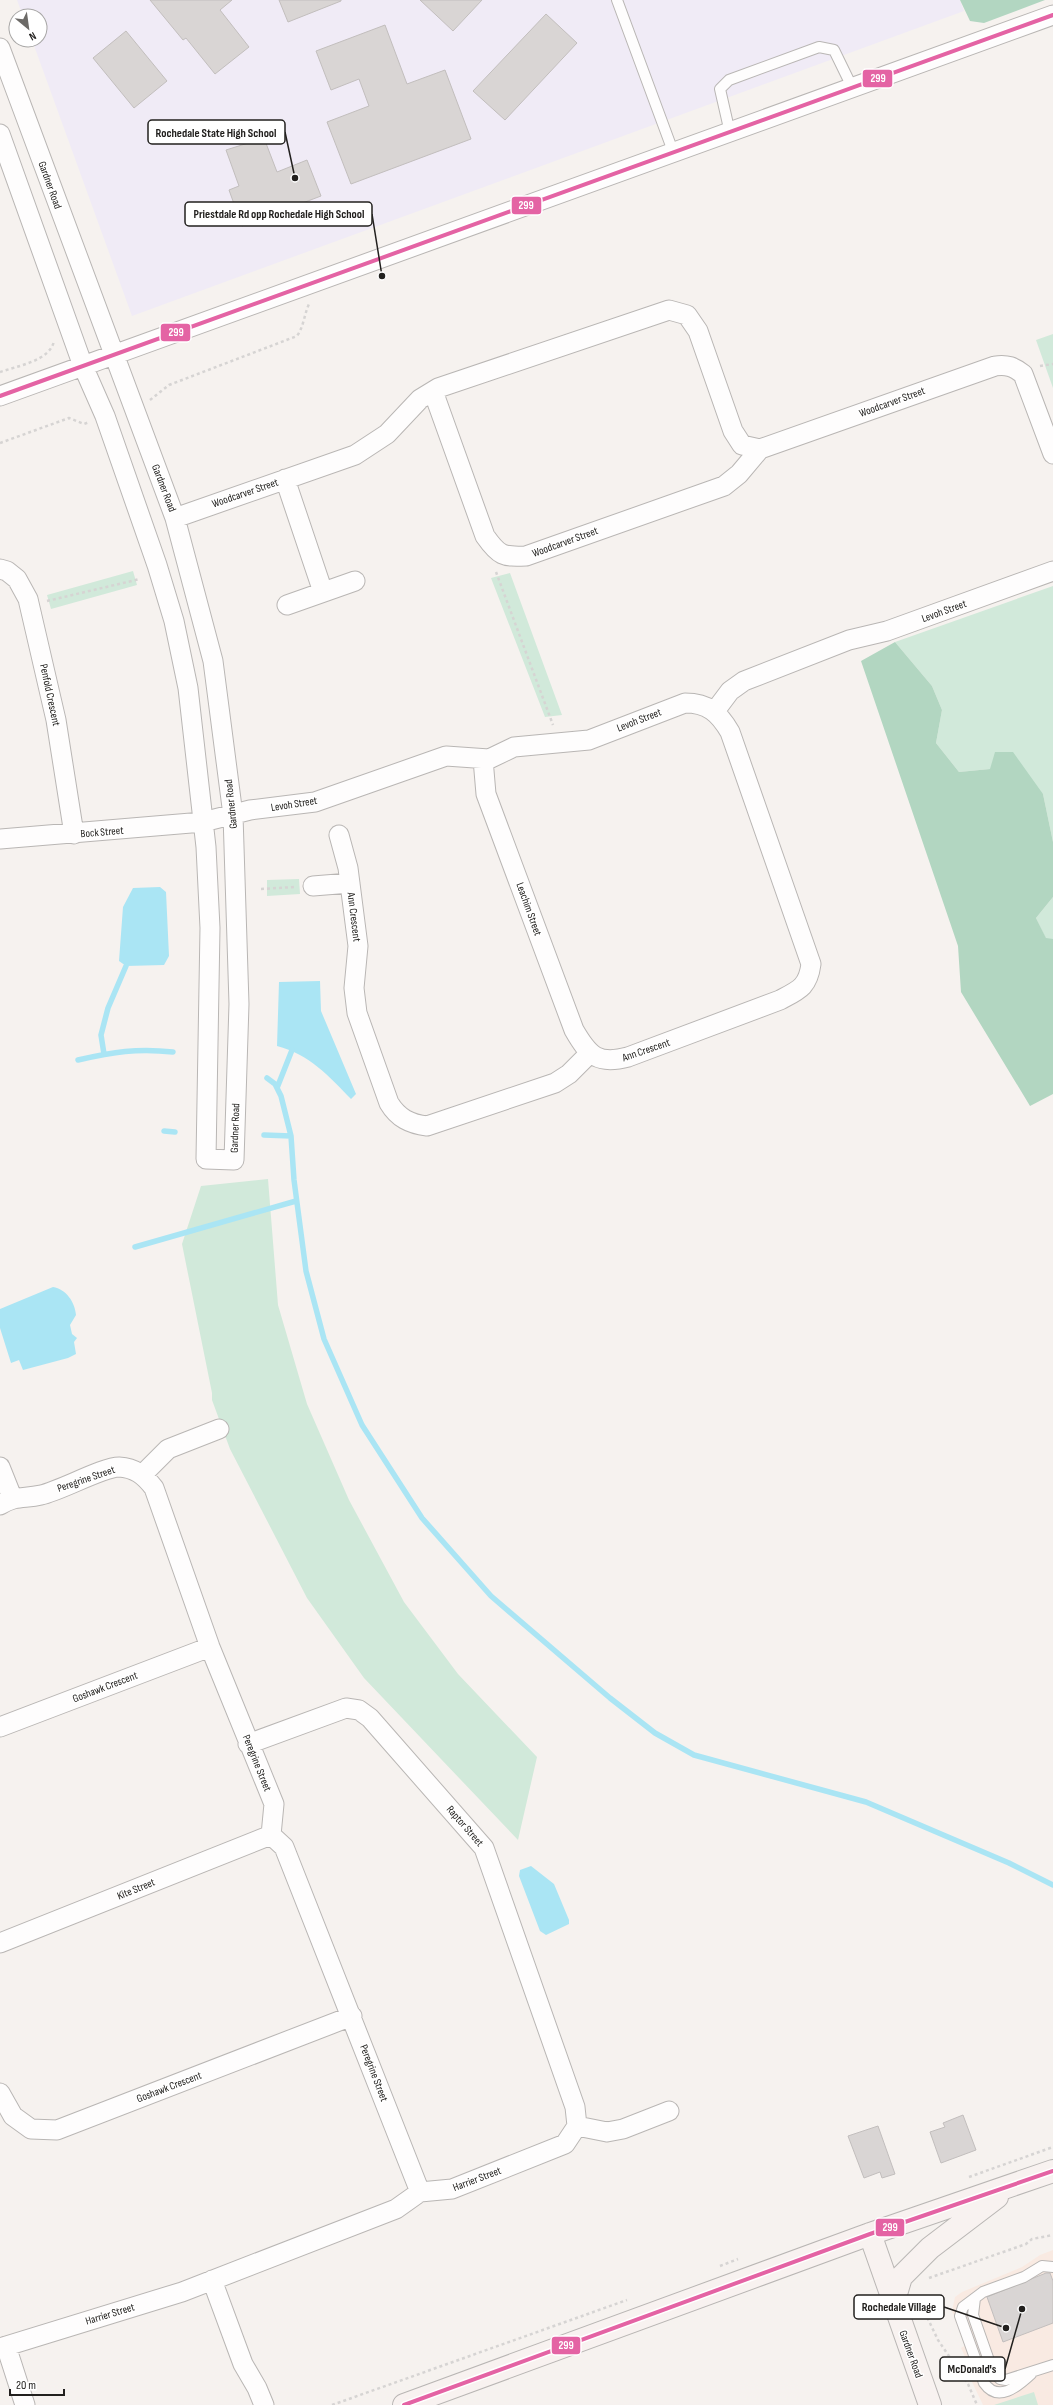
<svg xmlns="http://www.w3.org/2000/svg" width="1053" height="2405" font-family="'Sofia Sans Condensed',sans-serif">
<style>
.commercial{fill:#f9eae2}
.education{fill:#f0ebf6}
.green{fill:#d1e9da}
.forest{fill:#b2d6c1}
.water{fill:#aae5f4}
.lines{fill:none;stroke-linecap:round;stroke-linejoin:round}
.stream{stroke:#aae5f4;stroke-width:5.5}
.building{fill:#d9d5d4;stroke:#c2bebd}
.lane-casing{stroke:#b9b6b4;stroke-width:12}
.street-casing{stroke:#b9b6b4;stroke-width:21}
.secondary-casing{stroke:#b9b6b4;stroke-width:24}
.path{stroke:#d6d4d3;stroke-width:2.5;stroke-dasharray:3 3;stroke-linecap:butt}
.lane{stroke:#fefdfd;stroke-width:10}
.street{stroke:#fefdfd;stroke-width:19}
.secondary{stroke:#f8f2f0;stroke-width:22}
.bus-1-casing{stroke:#fff;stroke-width:7}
.bus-1{stroke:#e463a4;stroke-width:4}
.labels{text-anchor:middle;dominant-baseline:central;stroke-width:3;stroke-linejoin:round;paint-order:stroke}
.street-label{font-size:11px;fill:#22201e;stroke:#fff}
.leader{fill:none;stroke:#22201e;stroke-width:1.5}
.callout-dot{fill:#22201e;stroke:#fff;stroke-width:1.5}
.callout{fill:#fff;stroke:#22201e;stroke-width:1.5}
.callout-label{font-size:12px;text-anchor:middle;font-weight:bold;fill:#22201e}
.line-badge{stroke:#fff;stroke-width:1.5}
.badge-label{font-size:11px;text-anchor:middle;font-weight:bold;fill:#fff}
</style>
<rect width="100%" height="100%" fill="#f6f2ef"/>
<!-- commercial -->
<path class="commercial" d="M1053,2250V2405H983L964,2365L968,2363L961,2348L966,2345L952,2311L955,2297L962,2292L1022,2267L1040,2255Z"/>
<!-- education -->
<path class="education" d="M17,0H960L964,11L132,316L32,40H40V16H23Z"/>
<!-- green -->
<path class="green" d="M1053,334V388L1036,340Z
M133,571L137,585L51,609L47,595Z
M510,573L562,715L545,717L491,578Z
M1053,586V842L1043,794L990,769L959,772L936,743L942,710L932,686L895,642Z
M299,879L300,894L267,896V880Z
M1053,897V939H1046L1036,918Z
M268,1179L278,1305L307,1404L349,1500L404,1602L458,1674L537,1757L518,1840L364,1678L307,1598L230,1449L212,1400V1393L182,1244L201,1186Z
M1034,2392L1038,2405H994Z"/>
<!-- forest -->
<path class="forest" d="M960,0H1045L984,23L970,21Z
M895,642L932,686L942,710L936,743L959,772L990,769L995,752H1013L1043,794L1053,842V897L1036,918L1046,938L1053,939V1094L1030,1106L961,992L958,946L861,661Z"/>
<!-- water -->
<path class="water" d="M160,887L166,892L169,956L164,965L126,966L119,961L123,907L133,888Z
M320,981L321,1011L356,1094L351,1099C329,1076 309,1054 277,1046L279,982Z
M53,1287C66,1289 75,1302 76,1315L70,1325L72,1334L77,1338L74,1342L76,1354L68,1358L23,1370L19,1360L11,1363L0,1328V1309Z
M531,1866L554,1884L569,1920V1924L546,1935L540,1931L519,1876L520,1870Z"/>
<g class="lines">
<!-- stream -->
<path class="stream" d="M104,1054L101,1035L108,1008L126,966
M78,1060C113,1052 137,1048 173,1052
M267,1078L275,1084L281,1096L291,1136L294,1180L306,1271L324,1339L362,1425L422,1518L491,1596L610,1698L655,1733L694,1755L866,1802L1009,1863L1053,1885
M277,1088L292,1050
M164,1131L175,1132
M264,1135L291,1136
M135,1247L296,1201"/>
</g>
<!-- building -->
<path class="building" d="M150,0H232L220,10L249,47L215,74L186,38L183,40Z
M279,0H341V1L288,22Z
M420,0H482L453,31Z
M546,14L577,43L505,120L473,91Z
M385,25L407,84L445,70L471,139L351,184L327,122L369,106L359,79L331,90L316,51Z
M126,31L167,81L134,108L93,58Z
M264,138L277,172L307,160L321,196L242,226L229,190L239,186L226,150Z
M963,2115L976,2150L941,2163L930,2132L945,2127L943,2123Z
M878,2126L895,2174L882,2178L880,2172L864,2178L848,2136Z
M1046,2273H1050L1053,2281V2323L1003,2342L987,2297Z"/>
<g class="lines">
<!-- lane casing -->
<g class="lane-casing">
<path id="lane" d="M617,0L674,154
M730,133L720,89L729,80L819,47L834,50L853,89
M1053,2267L1042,2266L1024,2277L983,2292L975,2298L973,2315L993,2372L1000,2379L1006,2380L1053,2365
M975,2298L963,2307L960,2316L984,2383C998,2403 1017,2387 1031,2374"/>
</g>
<!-- street casing -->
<g class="street-casing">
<path id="street" d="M0,48L175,518L213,661L233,815L239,1004L234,1160L206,1159L210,928L206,847L188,688L174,621L157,565L105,416L83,366L0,134
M433,391L485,536C499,556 503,557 526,556L724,486L739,474L760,449L995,366C1007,364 1014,367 1023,374L1053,454
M0,396L1053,15
M285,479L323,592
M175,518L355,455L387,434L420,399L438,388L669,310L687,315L698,331L733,431L742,445L760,449
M0,569L7,571L17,579L28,599L56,720L74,834
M287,605L355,581
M715,711L730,691L744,681L849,640L887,631L1053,571
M339,835L348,868L358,946L354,988L357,1013L389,1103C398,1118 410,1124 427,1126L555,1083L569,1074L590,1053
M0,839L203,822L250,810L315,802L446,756L489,759L514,747L589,740L685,703C708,703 719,713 730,732L811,964C808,987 799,990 780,1000L628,1057C598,1065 589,1056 574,1030L486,794L483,759
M313,886L350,883
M0,1467L12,1497
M143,1474L168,1449L219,1429
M0,1505C16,1495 24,1499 41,1495C60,1491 103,1467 119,1467C135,1468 144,1475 154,1488L210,1647L274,1804L271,1835L284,1847L420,2192
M0,1727L210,1647
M248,1744L346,1708L359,1710L370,1718L484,1848L575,2107L577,2126
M0,1943L271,1835
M0,2093L13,2116L31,2129L57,2130L352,2016
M577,2126L607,2132L623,2129L669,2111
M212,2280L243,2364L257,2388L264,2405
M6,2346L25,2405
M0,2348L182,2292L396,2209L420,2192L452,2189L565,2144L577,2126"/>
</g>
<!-- secondary casing -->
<g class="secondary-casing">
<path id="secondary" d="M870,2234L930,2405
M893,2304L901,2277L930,2248L997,2197
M404,2405L870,2234L1053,2171"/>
</g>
<!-- path -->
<path class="path" d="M1040,366L1053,364
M0,372C17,366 50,361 54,341
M150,400L169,385L297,336C304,326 304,315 309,304
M0,443L69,418L84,424L89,422
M496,572L553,725
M47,601L140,579
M261,889L295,887
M969,2177L1053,2147
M720,2266L738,2259
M929,2278L1026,2244L1032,2239L1053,2235
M917,2296L938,2340L968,2384L977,2405
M332,2405L627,2300"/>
<!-- lane -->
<use href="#lane" class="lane"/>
<!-- street -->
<use href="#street" class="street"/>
<!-- secondary -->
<use href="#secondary" class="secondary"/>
<!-- bus-1 casing -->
<g class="bus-1-casing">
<path id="bus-1" d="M0,396L1053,15
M404,2405L870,2234L1053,2171"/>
</g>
<!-- bus-1 -->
<use href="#bus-1" class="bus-1"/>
</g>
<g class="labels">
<!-- street labels -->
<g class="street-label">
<text transform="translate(50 185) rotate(70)">Gardner Road</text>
<text transform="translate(892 402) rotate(-20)">Woodcarver Street</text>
<text transform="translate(164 488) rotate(69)">Gardner Road</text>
<text transform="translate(245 493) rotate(-19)">Woodcarver Street</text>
<text transform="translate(565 542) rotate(-20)">Woodcarver Street</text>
<text transform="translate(944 611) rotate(-20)">Levoh Street</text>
<text transform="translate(50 695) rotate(78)">Penfold Crescent</text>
<text transform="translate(639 720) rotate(-21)">Levoh Street</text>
<text transform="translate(231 804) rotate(-96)">Gardner Road</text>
<text transform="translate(294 804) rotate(-9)">Levoh Street</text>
<text transform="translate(102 832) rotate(-5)">Bock Street</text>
<text transform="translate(529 909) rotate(70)">Leachim Street</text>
<text transform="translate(354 917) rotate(83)">Ann Crescent</text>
<text transform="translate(646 1050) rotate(-19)">Ann Crescent</text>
<text transform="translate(235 1128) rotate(-88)">Gardner Road</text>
<text transform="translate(86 1479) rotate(-19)">Peregrine Street</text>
<text transform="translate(105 1687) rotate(-21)">Goshawk Crescent</text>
<text transform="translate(257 1763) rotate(68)">Peregrine Street</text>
<text transform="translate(465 1826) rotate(49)">Raptor Street</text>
<text transform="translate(136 1889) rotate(-22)">Kite Street</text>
<text transform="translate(374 2073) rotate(69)">Peregrine Street</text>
<text transform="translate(169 2087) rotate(-21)">Goshawk Crescent</text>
<text transform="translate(477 2179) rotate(-21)">Harrier Street</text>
<text transform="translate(110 2314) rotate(-17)">Harrier Street</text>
<text transform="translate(911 2354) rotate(70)">Gardner Road</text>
</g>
</g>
<!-- callouts -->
<path class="leader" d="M295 178L285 132M382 276L372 214M1006 2328L944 2307M1022 2309L1005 2369"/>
<g class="callout-dot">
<circle cx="295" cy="178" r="4"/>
<circle cx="382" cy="276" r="4"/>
<circle cx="1006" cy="2328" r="4"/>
<circle cx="1022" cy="2309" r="4"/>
</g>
<g class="callout">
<rect x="148" y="120" width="137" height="24" rx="4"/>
<rect x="185" y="202" width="187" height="24" rx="4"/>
<rect x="854" y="2295" width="90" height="24" rx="4"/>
<rect x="940" y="2357" width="65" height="24" rx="4"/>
</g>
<g class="callout-label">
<text x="216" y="137">Rochedale State High School</text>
<text x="279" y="218">Priestdale Rd opp Rochedale High School</text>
<text x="899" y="2311">Rochedale Village</text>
<text x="972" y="2373">McDonald's</text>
</g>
<g class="line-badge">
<rect x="862" y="69" width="31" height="19" rx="4" fill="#e463a4"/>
<rect x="511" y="196" width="31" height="19" rx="4" fill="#e463a4"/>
<rect x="160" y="323" width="31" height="19" rx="4" fill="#e463a4"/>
<rect x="875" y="2218" width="30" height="19" rx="4" fill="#e463a4"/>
<rect x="551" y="2336" width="30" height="19" rx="4" fill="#e463a4"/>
</g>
<g class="badge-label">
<text x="878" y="82">299</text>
<text x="526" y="209">299</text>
<text x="176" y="336">299</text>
<text x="890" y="2231">299</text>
<text x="566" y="2349">299</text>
</g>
<!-- north arrow -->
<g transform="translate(28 28) rotate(151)"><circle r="19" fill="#ffffff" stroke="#a7a6a5"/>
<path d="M0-3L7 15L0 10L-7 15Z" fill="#6c6a67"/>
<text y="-6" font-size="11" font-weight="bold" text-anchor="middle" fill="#22201e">N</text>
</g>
<!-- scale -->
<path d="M10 2389v6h54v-6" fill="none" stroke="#22201e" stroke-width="2"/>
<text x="16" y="2389" font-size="12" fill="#22201e" stroke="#ffffff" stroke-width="3" paint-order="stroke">20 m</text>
</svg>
